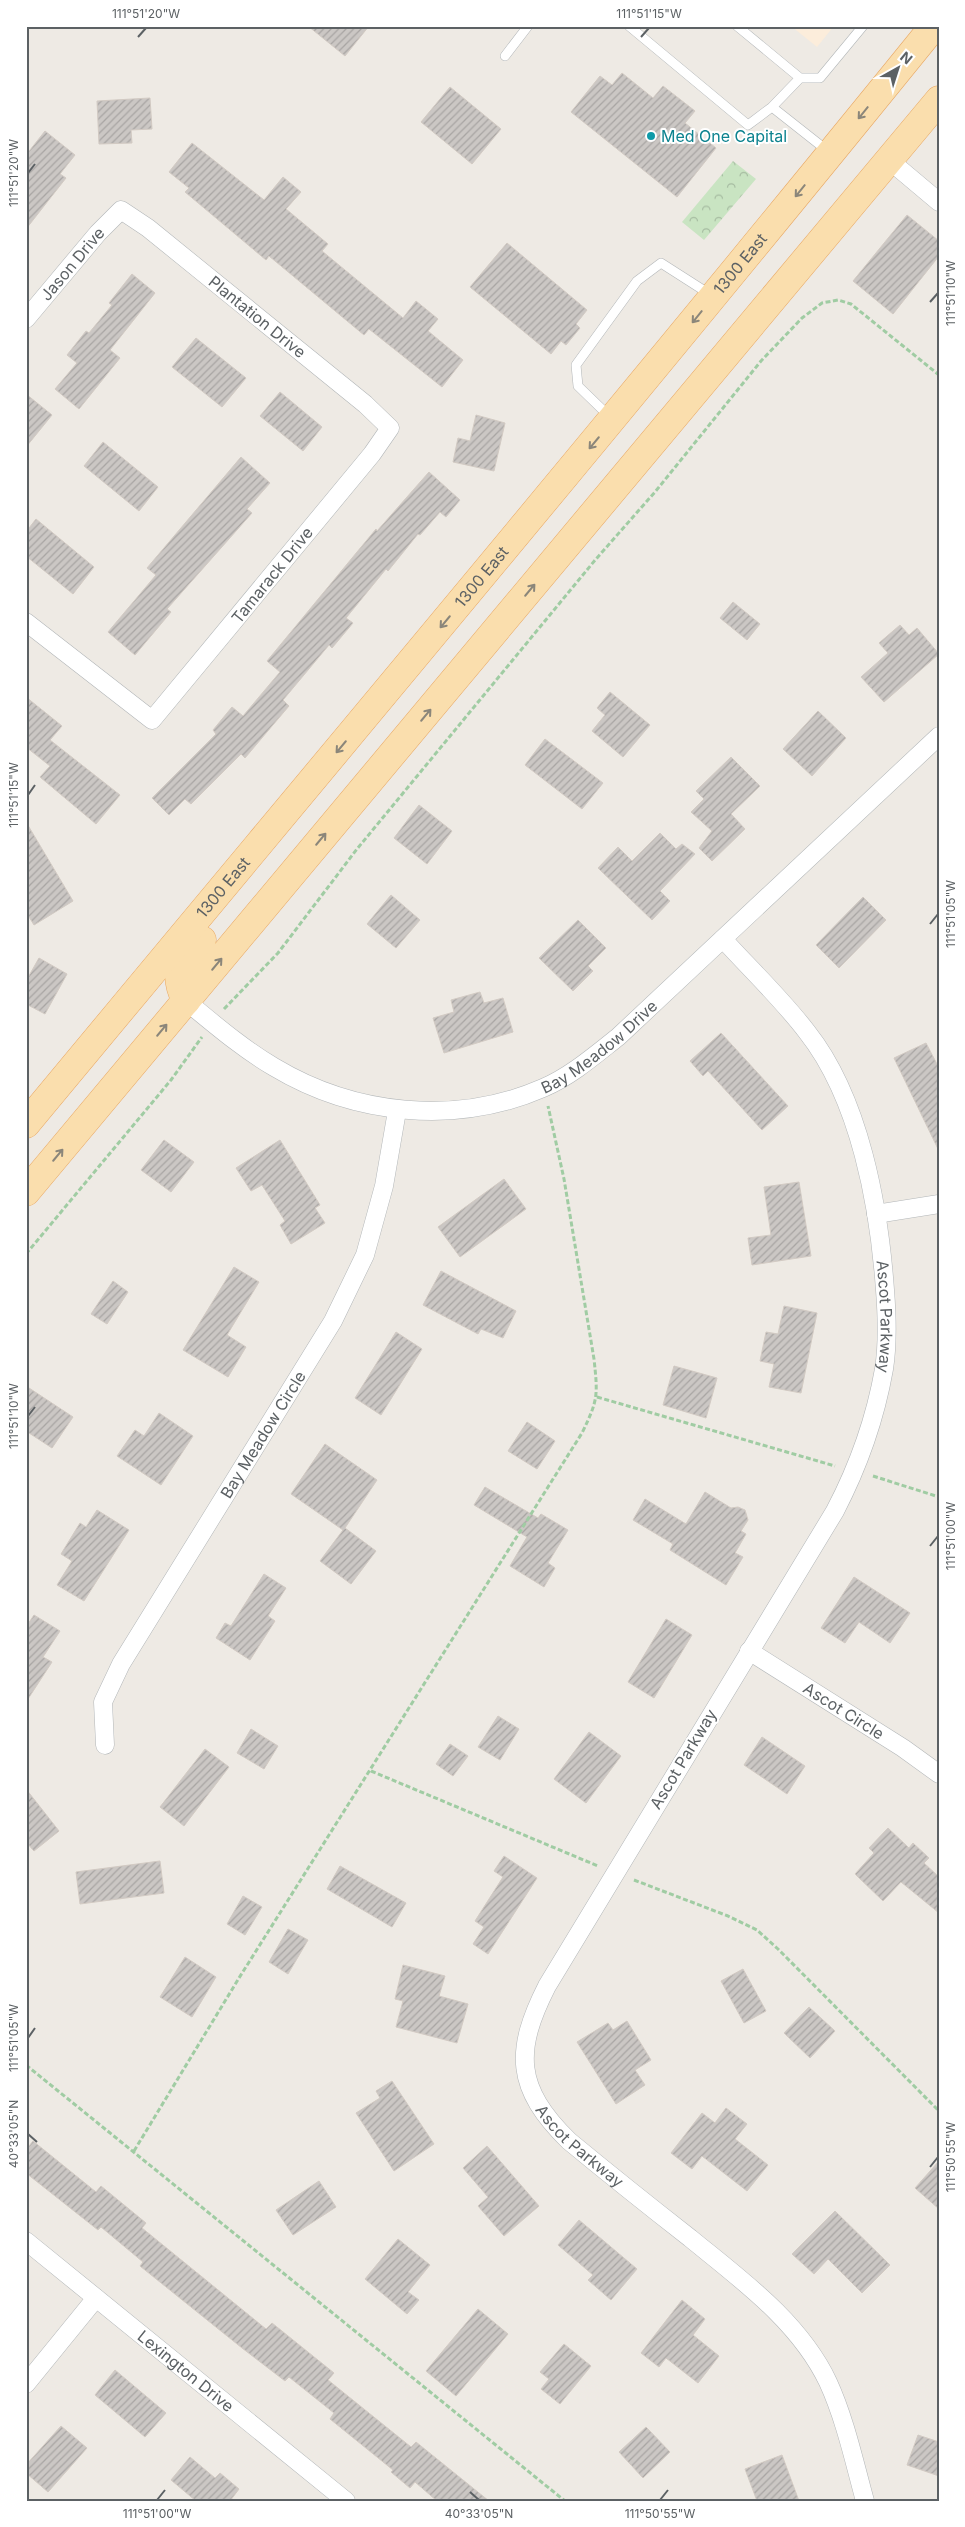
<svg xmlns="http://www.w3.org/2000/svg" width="965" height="2527" font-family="Inter,sans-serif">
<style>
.commercial{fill:#fceddb}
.park{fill:url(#park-crowns)}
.building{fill:url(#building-hatch);stroke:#d2cac3}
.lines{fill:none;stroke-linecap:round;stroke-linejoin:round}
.service-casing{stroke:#b2b6b8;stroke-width:10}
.minor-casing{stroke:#b2b6b8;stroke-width:19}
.primary-casing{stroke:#e8a763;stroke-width:29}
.path{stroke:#a0cca3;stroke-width:3;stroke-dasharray:5 2.5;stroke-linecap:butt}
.service{stroke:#fff;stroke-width:9}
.minor{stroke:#fff;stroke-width:18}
.primary{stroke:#fadead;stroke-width:28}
.oneway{stroke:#8b867a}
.ticks{fill:none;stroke:#5c6164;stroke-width:2}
.culture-dot{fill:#0f9aa8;stroke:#fff;stroke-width:2}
.labels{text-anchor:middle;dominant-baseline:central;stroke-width:4;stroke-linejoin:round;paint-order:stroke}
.culture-label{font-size:16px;fill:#0d838f;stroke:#fff;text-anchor:start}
.street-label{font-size:16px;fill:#5c6164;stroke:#fff}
.neatline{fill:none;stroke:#5c6164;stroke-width:2}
.ticks-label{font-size:12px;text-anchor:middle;fill:#5c6164}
</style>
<defs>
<pattern id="park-crowns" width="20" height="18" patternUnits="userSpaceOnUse" patternTransform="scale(1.25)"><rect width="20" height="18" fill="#c9e4c2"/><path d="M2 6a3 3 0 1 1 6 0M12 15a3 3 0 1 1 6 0" fill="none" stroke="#a6bca1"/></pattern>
<pattern id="building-hatch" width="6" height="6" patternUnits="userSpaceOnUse" patternTransform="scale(1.25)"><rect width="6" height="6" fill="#cbc7c4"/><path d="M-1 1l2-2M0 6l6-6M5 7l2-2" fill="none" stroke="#a8a5a3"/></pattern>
</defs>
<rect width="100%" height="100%" fill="#eeeae4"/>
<!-- commercial -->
<path class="commercial" d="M791,26H834L817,47Z"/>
<!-- park -->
<path class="park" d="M733,161L756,179L704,240L682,222Z"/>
<!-- building -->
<path class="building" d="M308,26H369L345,56Z
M622,73L653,98L663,86L695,111L685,123L716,148L677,197L571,112L600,76L612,85Z
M450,87L501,129L472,164L421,122Z
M150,98L152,129L131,130L132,143L99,144L97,101Z
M45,131L75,155L60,174L66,178L26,229V155Z
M192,143L264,200L283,177L301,192L286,209L328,244L322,251L403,318L416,301L438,319L428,331L463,360L442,387L369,329L364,335L269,256L266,260L185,192L189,188L169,172Z
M907,215L939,241V256L893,314L853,281Z
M507,243L587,310L576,324L580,328L566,345L561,341L551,354L470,287Z
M132,274L155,293L110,350L120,358L79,409L55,389L77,363L67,355L86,331L89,333L112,305L109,303Z
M196,338L246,378L222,407L172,367Z
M280,392L322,427L303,451L260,416Z
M26,394L52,415L26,447Z
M476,415L505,423L494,471L453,462L458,438L470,441Z
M103,442L158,487L139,511L84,466Z
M241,457L270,483L247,509L252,513L167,609L171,612L135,655L108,632L156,575L147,568Z
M429,472L460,500L446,517L440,512L420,535L418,534L388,571L386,569L346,618L353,623L332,648L329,645L283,700L289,706L245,758L241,754L191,804L185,799L169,815L152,798L216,734L213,730L232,707L243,716L280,672L267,661L376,529L377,531Z
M36,519L94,567L73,594L26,556V532Z
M733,602L760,624L747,640L720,618Z
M900,625L909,635L917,628L939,654L884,702L861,677L888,653L879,643Z
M610,692L650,725L623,757L592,731L605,715L597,708Z
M26,697L62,726L50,740L120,795L96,824L40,777L50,766L26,747Z
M818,711L846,738L812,776L783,749Z
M545,739L603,783L582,809L525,765Z
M731,757L760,786L731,814L745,829L712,861L699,848L712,831L691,812L704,799L696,791Z
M419,805L452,831L427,864L394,838Z
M26,822L73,901L34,925L26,912Z
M660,833L676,849L682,844L695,854L660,891L670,901L652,920L598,868L618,847L632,861Z
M391,895L420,920L396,948L367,924Z
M863,897L886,920L839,968L816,945Z
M578,920L606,948L588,966L593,971L573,991L539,958Z
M39,958L67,974L45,1014L26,1004V981Z
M480,992L484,1003L503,998L513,1032L444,1053L433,1018L454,1012L451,1000Z
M721,1033L788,1106L762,1130L708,1071L703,1076L690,1061Z
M926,1043L939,1068V1151L894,1058Z
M164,1140L194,1162L171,1192L141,1170Z
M280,1140L320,1205L315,1208L325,1223L291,1244L280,1225L285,1221L262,1185L251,1191L236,1168Z
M504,1179L526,1209L460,1257L438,1227Z
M799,1182L811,1256L752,1265L748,1238L771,1235L764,1187Z
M234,1267L259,1282L227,1335L246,1347L228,1377L183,1350Z
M441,1271L516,1311L503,1338L481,1329L478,1334L423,1305Z
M113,1281L128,1292L107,1324L91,1314Z
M784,1306L817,1313L801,1393L769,1387L774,1364L760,1361L766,1332L778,1334Z
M396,1332L422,1349L381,1415L355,1398Z
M674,1366L717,1378L706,1418L663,1405Z
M26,1386L73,1417L52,1448L26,1431Z
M159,1413L193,1436L161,1485L117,1456L135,1430L144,1436Z
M527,1422L555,1441L537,1469L508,1451Z
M325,1444L377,1480L345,1528L376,1551L351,1584L320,1561L343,1530L291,1494Z
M485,1487L538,1518L541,1514L568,1530L548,1563L555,1568L544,1587L510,1566L527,1537L474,1505Z
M705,1492L731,1508L738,1507L745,1510L748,1520L741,1531L746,1534L735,1553L743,1557L726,1585L670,1550L673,1544L633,1520L645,1499L686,1524Z
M97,1510L129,1530L84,1601L57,1585L72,1561L61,1554L80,1523L86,1527Z
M264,1574L286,1588L268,1616L275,1621L250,1660L216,1638L225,1623L231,1626Z
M854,1577L910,1613L890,1643L859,1622L845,1643L821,1628Z
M34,1615L60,1631L43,1657L52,1662L26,1702V1627Z
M666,1619L692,1635L654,1698L628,1682Z
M498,1716L519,1729L500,1760L478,1747Z
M251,1729L278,1746L264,1769L237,1753Z
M589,1732L621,1756L586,1803L554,1779Z
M762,1737L805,1766L787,1794L744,1765Z
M450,1744L468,1756L453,1776L436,1764Z
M205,1749L229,1767L184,1826L160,1807Z
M26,1789L59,1831L34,1851L26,1842Z
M888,1828L909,1848L913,1843L929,1858L924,1863L939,1877V1913L901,1882L883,1901L855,1874L874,1853L869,1848Z
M504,1856L537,1878L488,1954L473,1944L484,1927L475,1921L503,1877L494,1871Z
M160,1861L164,1893L80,1904L76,1872Z
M340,1866L406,1903L392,1927L327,1889Z
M243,1896L262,1907L245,1935L227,1924Z
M288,1929L308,1940L288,1974L269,1962Z
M185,1957L216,1977L192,2017L160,1997Z
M403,1965L445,1976L439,1996L468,2004L457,2043L396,2027L403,2001L395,1999Z
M743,1969L766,2011L744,2023L721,1981Z
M809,2007L835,2031L810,2058L784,2033Z
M627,2021L651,2060L635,2070L645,2085L616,2104L577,2042L608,2023L613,2030Z
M392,2081L434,2144L394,2171L356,2113L380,2098L376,2091Z
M726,2108L747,2124L735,2139L768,2165L747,2191L702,2156L692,2169L671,2153L702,2113L715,2123Z
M33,2141L96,2192L101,2186L146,2223L142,2228L266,2329L272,2323L334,2373L328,2380L411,2447L416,2442L489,2501H437L415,2482L410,2488L391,2472L393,2470L330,2419L334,2413L289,2377L285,2381L242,2348L140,2266L143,2262L101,2227L98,2230L26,2173V2150Z
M487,2146L539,2206L504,2236L478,2206L488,2197L463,2168Z
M939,2161V2209L915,2188Z
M319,2181L336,2207L293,2235L276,2210Z
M835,2211L890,2265L862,2293L828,2259L814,2274L792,2254Z
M579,2220L637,2269L611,2300L588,2280L593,2275L558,2245Z
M398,2239L430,2265L408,2292L419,2300L407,2314L365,2279Z
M682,2300L705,2319L693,2335L719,2356L698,2383L666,2358L659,2367L641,2353Z
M478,2309L508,2334L456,2396L426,2371Z
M564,2344L591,2366L560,2404L541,2389L549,2379L540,2372Z
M115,2370L166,2413L145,2437L95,2395Z
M61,2426L87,2448L48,2492L26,2473V2465Z
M646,2427L670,2452L643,2478L619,2452Z
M918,2435L939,2442V2476L907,2465Z
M782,2455L799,2501H757L745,2469Z
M190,2457L215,2478L220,2473L239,2489L230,2501H196L171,2480Z"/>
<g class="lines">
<!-- service casing -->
<g class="service-casing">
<path id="service" d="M629,26L748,125L772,107L829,152
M737,26L800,78
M505,56L528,26
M772,107L800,78H820L863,26
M610,417L578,386L576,365L637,281L661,263L711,295"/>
</g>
<!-- minor casing -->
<g class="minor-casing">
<g id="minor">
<path d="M889,160L939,202"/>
<path id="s1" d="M26,319L98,233L121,210L148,228L365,404L390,428L372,454L152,720L26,622"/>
<path id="s2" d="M723,939C751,970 782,999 807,1032C860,1099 879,1206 885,1290C887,1315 888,1343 884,1369C875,1420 859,1465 835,1511L547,1986C514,2051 515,2088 569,2141C609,2174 649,2206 690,2238C740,2279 799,2321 828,2382C845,2419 854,2461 865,2501"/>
<path id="s3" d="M186,1001C214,1024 243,1049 274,1067C354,1115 456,1126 543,1088C571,1076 595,1055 618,1037L939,736"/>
<path d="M876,1214L939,1204"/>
<path id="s4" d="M749,1651L903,1748L939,1774"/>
<path id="s5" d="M105,1745L103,1702L121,1664L333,1321L365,1255L384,1186L397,1111"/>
<path id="s6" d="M26,2241L346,2501"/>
<path d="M26,2384L96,2298"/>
</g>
</g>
<!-- primary casing -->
<g class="primary-casing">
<g id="primary">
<path d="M186,1001C171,969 182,965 202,940"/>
<path id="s7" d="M26,1124C329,759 635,395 934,26"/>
<path d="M26,1192L939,100"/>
</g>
</g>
<!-- path -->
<path class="path" d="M224,1009L278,953L357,849L596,559L655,492L761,361L802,318L822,303L838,300L851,304L939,375
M26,1254L171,1080L202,1037
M597,1397L835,1466
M873,1476L939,1497
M371,1771L598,1866
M634,1880L728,1916L757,1930L778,1949L939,2111
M26,2065L565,2501
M134,2151L239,1978L582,1433C598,1400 598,1396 594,1359L564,1179L548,1106"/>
<!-- service -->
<use href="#service" class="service"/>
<!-- minor -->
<use href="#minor" class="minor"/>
<!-- primary -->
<use href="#primary" class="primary"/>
</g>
<!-- one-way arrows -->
<defs><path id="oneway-shaft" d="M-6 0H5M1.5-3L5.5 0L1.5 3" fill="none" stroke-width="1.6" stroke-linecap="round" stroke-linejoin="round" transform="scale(1.25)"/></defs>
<g class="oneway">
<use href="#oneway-shaft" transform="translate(863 113) rotate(129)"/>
<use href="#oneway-shaft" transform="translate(800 191) rotate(129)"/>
<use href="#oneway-shaft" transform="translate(697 317) rotate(129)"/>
<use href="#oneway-shaft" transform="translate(594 443) rotate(130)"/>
<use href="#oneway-shaft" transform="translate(530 590) rotate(-50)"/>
<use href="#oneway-shaft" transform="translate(445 622) rotate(130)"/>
<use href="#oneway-shaft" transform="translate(426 715) rotate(-50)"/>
<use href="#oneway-shaft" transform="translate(341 747) rotate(130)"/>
<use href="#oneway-shaft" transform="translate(321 839) rotate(-50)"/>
<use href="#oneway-shaft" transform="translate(217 964) rotate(-50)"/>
<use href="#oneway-shaft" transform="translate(162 1030) rotate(-50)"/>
<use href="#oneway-shaft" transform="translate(58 1155) rotate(-50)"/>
</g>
<!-- ticks -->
<path class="ticks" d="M138,37L146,28M641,37L649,28M28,173L35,164M930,302L938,293M28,795L35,785M930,924L938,914M28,1416L35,1407M930,1546L938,1536M28,2038L35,2028M28,2134L37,2142M930,2167L938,2157M470,2492L479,2500M157,2500L165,2490M660,2500L668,2490"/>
<!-- markers -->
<circle class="culture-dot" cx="651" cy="136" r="5"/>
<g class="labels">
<!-- culture labels -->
<g class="culture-label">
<text x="661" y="136">Med One Capital</text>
</g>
<!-- street labels -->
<g class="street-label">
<text stroke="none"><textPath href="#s1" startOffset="72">Jason Drive</textPath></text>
<text stroke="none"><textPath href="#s7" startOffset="1118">1300 East</textPath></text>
<text stroke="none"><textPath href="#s1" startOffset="318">Plantation Drive</textPath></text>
<text transform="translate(272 575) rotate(-51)">Tamarack Drive</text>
<text stroke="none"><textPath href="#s7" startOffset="712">1300 East</textPath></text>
<text stroke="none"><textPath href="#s7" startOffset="308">1300 East</textPath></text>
<text stroke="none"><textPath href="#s3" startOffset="460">Bay Meadow Drive</textPath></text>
<text stroke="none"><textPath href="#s2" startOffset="425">Ascot Parkway</textPath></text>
<text stroke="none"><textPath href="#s5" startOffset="355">Bay Meadow Circle</textPath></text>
<text stroke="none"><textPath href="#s4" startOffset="112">Ascot Circle</textPath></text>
<text transform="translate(683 1759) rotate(-59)">Ascot Parkway</text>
<text stroke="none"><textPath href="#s2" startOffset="1368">Ascot Parkway</textPath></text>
<text stroke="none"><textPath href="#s6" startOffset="206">Lexington Drive</textPath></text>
</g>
</g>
<!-- border -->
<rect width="965" height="2527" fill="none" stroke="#ffffff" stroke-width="55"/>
<!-- north arrow -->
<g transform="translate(898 68) rotate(39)" stroke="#ffffff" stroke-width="4" paint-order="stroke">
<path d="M0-4L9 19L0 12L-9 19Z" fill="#5c6164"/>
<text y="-8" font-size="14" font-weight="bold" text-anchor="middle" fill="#5c6164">N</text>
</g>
<rect x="28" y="28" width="910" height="2472" class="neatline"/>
<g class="ticks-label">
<text x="146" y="18">111°51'20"W</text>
<text x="649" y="18">111°51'15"W</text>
<text transform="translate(14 173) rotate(-90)" y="4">111°51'20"W</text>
<text transform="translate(951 293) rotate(-90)" y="4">111°51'10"W</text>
<text transform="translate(14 795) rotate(-90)" y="4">111°51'15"W</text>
<text transform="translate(951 914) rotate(-90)" y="4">111°51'05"W</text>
<text transform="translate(14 1416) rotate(-90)" y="4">111°51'10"W</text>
<text transform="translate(951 1536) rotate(-90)" y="4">111°51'00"W</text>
<text transform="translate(14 2038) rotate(-90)" y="4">111°51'05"W</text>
<text transform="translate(14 2134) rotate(-90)" y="4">40°33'05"N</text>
<text transform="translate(951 2157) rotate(-90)" y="4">111°50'55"W</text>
<text x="157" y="2518">111°51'00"W</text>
<text x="479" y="2518">40°33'05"N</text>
<text x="660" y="2518">111°50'55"W</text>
</g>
</svg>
